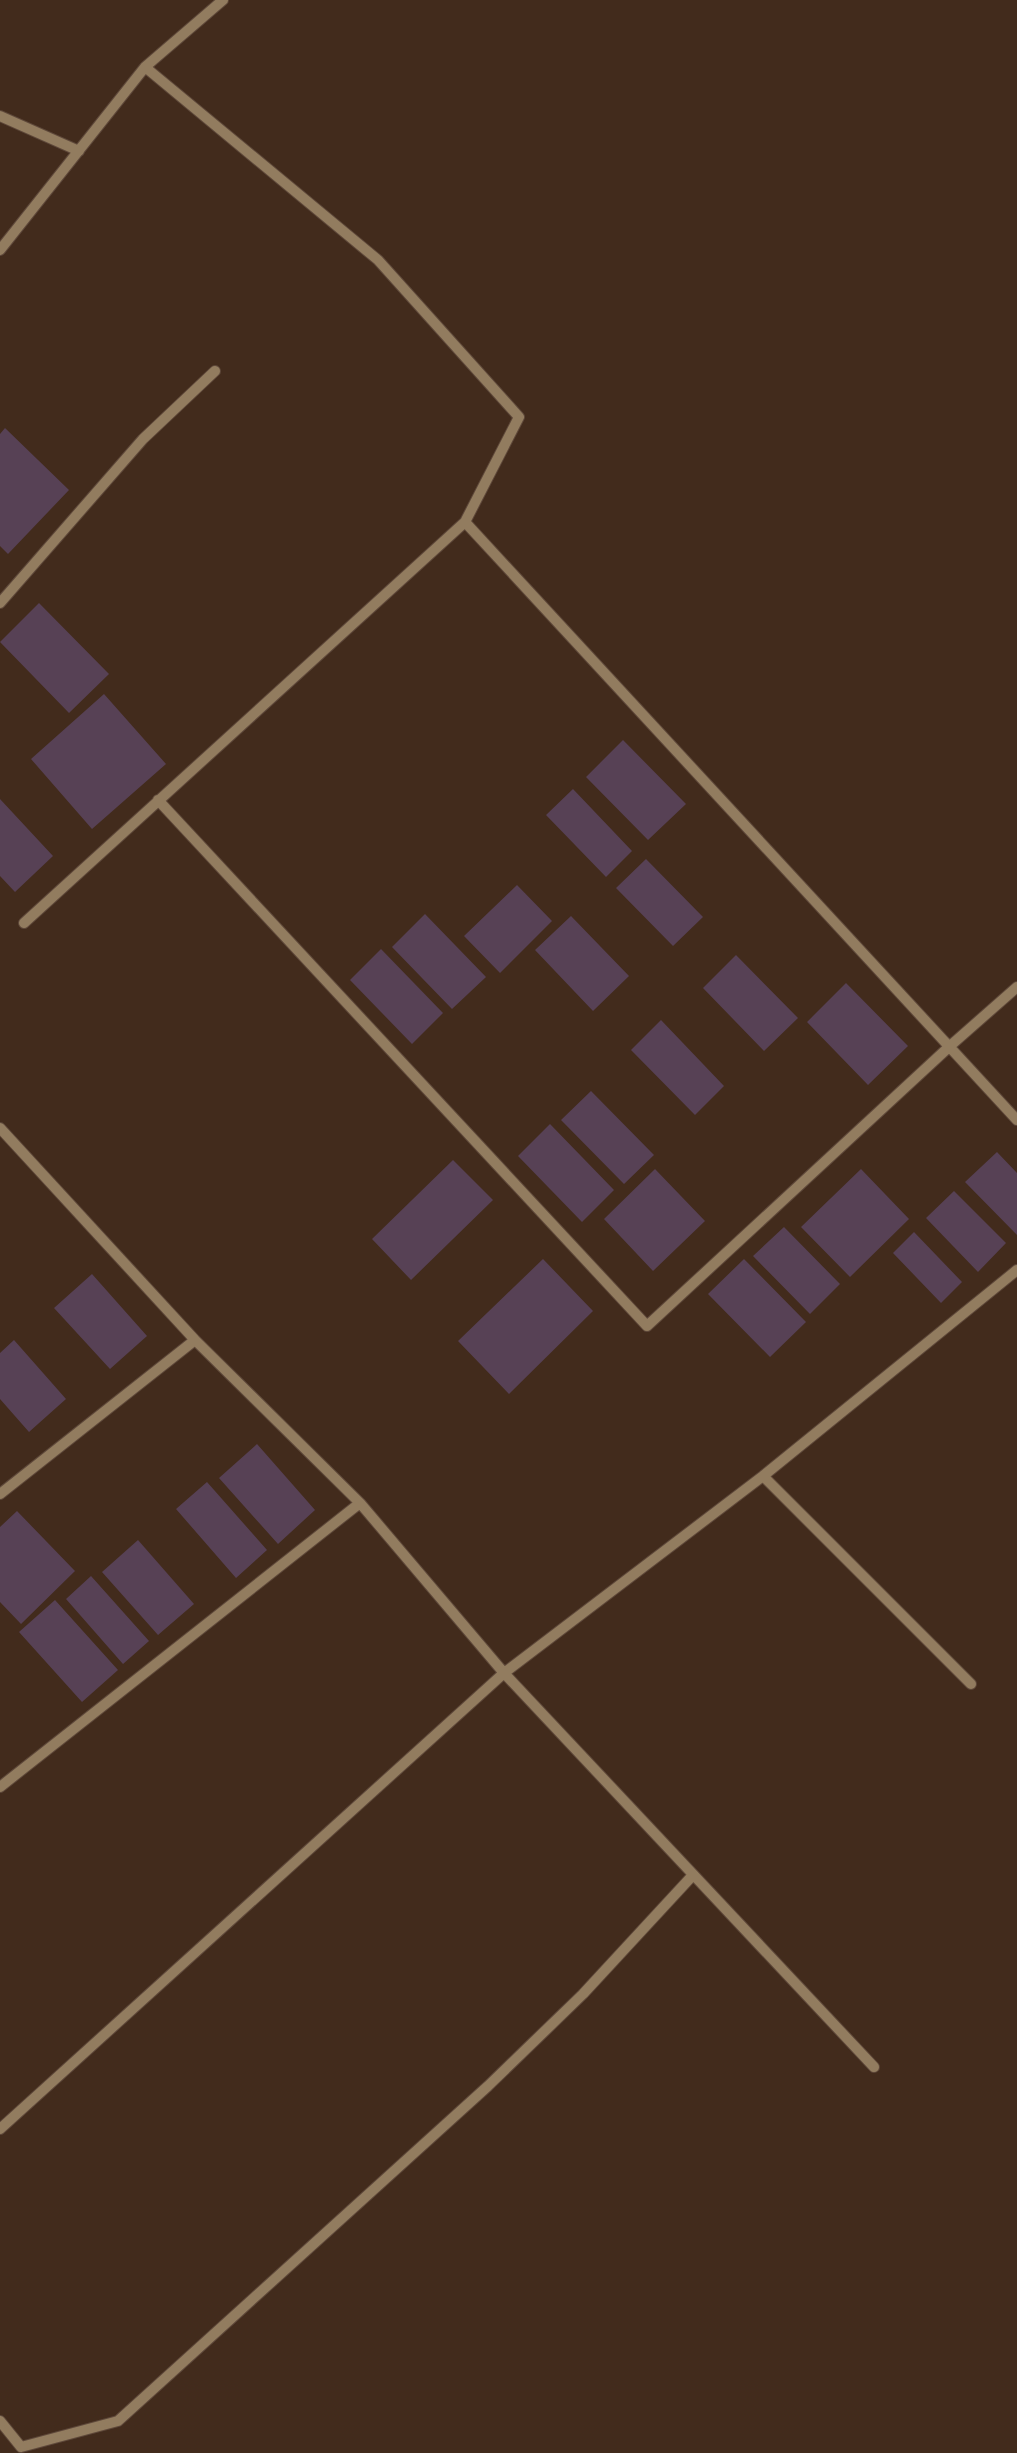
<svg xmlns="http://www.w3.org/2000/svg" width="1017" height="2453" font-family="Manrope,sans-serif">
<style>
.building{fill:#574155}
.lines{fill:none;stroke-linecap:round;stroke-linejoin:round}
.street-casing{stroke:#5e483a;stroke-width:12}
.street{stroke:#927c5f;stroke-width:10}
</style>
<rect width="100%" height="100%" fill="#422b1c"/>
<!-- building -->
<path class="building" d="M5,428L69,490L8,554L0,546V434Z
M39,603L109,674L69,713L0,642Z
M104,694L166,764L92,829L31,759Z
M623,740L686,804L648,840L586,777Z
M573,789L632,851L606,877L546,815Z
M0,799L53,856L15,892L0,876Z
M646,859L703,917L673,946L616,888Z
M517,885L552,921L500,973L464,936Z
M425,914L486,977L452,1009L392,947Z
M571,916L629,976L593,1011L535,950Z
M381,949L443,1013L412,1044L350,980Z
M736,955L798,1018L764,1051L703,988Z
M846,983L908,1046L868,1085L807,1022Z
M661,1020L724,1086L695,1115L631,1050Z
M591,1091L654,1155L624,1184L561,1120Z
M550,1124L614,1190L582,1222L518,1156Z
M997,1152L1017,1173V1235L965,1182Z
M453,1160L493,1200L411,1280L372,1239Z
M655,1169L705,1221L653,1271L604,1219Z
M861,1169L909,1219L850,1277L801,1227Z
M954,1191L1006,1243L978,1272L926,1218Z
M784,1227L840,1284L810,1314L753,1256Z
M914,1232L962,1282L941,1303L893,1253Z
M543,1259L593,1311L509,1394L458,1341Z
M744,1259L806,1322L770,1357L708,1294Z
M92,1274L147,1336L110,1369L54,1308Z
M14,1340L66,1399L29,1432L0,1399V1353Z
M257,1444L315,1510L278,1544L219,1478Z
M207,1482L267,1550L236,1578L176,1509Z
M17,1511L75,1571L21,1624L0,1602V1527Z
M138,1540L194,1604L158,1635L102,1572Z
M91,1576L149,1641L123,1664L66,1599Z
M55,1600L118,1670L82,1702L19,1632Z"/>
<g class="lines">
<!-- street casing -->
<g class="street-casing">
<path id="street" d="M145,67L378,260L519,417L465,522
M0,116L79,151
M0,250L145,67L223,0
M0,603L143,439L215,371
M158,800L647,1326L950,1046L1017,987
M24,923L465,522L1017,1120
M0,1128L195,1340L360,1503L504,1673L874,2067
M763,1476L971,1684
M0,1494L195,1340
M0,1787L360,1503
M0,2129L504,1673L763,1476L1017,1270
M0,2421L21,2447L118,2421L488,2086L583,1994L693,1875"/>
</g>
<!-- street -->
<use href="#street" class="street"/>
</g>
</svg>
